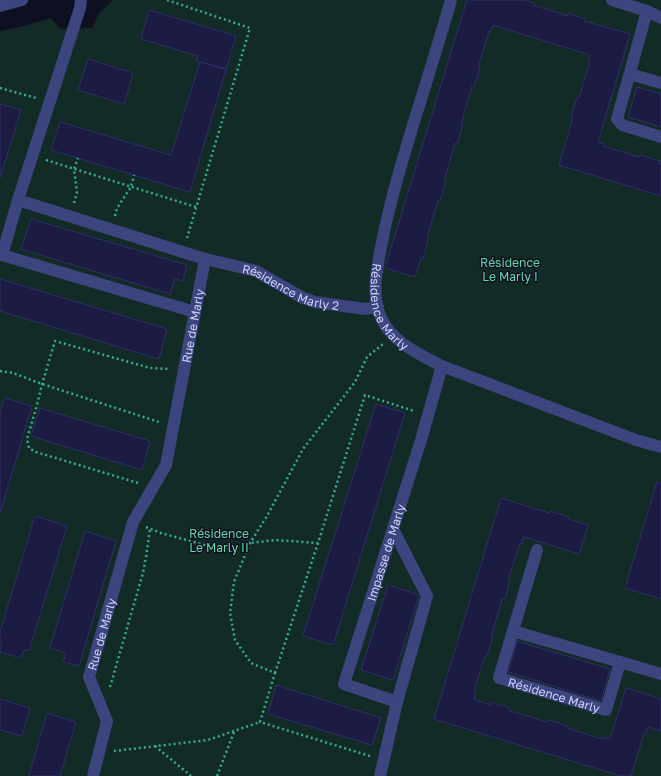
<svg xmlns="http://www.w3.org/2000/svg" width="661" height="776" font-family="'Golos Text',sans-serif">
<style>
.green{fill:#122b26}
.building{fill:#1c1b41;stroke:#302f6c}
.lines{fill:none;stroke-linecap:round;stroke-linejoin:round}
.path{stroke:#34ae91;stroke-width:2.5;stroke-dasharray:2 3;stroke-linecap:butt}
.minor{stroke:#3c457e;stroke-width:12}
.labels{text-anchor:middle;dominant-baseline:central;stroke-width:3;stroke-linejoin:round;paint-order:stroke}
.park-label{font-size:12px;fill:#61d9a6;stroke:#0e0f21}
.street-label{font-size:12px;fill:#d1d4fd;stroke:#0e0f21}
</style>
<rect width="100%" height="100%" fill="#0e0f21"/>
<!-- green -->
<path class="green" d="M113,0H661V776H0V31L24,26L51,18L60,29L92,28L100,12Z"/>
<!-- building -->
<path class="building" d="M467,0H524L534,3L533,5L568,16V13L585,19L584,21L630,34L598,142L604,144L603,146L639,157L640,155L660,161L659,163L661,164V196L559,165L573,118L571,117L577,97L579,98L587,71L590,62L588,61L590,55L493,25L491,32L489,31L486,41L478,67L480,68L474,87L472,86L461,124H463L457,144L455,143L444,181L446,182L440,201L438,200L427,238L428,239L423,259L421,258L415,277L385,268Z
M149,10L236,36L226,69L196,61L198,56L141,39Z
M88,59L133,73L124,104L78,90Z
M200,62L226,69L190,192L51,150L60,122L171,155Z
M637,87L661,94V127L628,117Z
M0,104L21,110L0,178Z
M31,219L187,265L183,281L175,279L170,294L21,249Z
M0,279L167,329L159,359L0,311Z
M4,398L32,406L0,513V412Z
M376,404L405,413L333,645L303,636Z
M40,408L150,441L142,470L31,436Z
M657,482L661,483V599L625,588Z
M501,498L549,513L550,511L569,517L568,519L588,525L579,554L524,537L522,544L520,543L508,579L510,580L505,599H502L491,637H493L487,656H485L482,664L474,692L476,693L474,699L490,705L491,702L510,708V711L547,722L549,720L568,726L567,728L576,731L603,739L604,737L610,739L626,688L661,699V731L648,727L646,734L644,733L631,776H621L434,719Z
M35,516L67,526L29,651L24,650L21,658L0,652L2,643H0V632Z
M85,531L116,541L79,666L63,662L66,653L50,648Z
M388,585L419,595L393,680L361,670Z
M517,641L610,669L601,701L508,672Z
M276,685L381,718L372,745L268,714Z
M0,699L30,708L22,736L0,730Z
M47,713L76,722L60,776H29Z"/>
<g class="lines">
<!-- path -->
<path class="path" d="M167,0L250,28L187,238
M0,88L36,98
M46,160L196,207
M74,203L77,192L74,169L78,158
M115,216L117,208L131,187L134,175
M0,371L13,373L42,384L159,422
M138,483L36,452L29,448L27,439L37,405L42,384L55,341L150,368L169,369
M146,527L161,533L223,550L250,543L276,540L318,543L365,395L414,411
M275,673L318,543
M110,687L143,573L146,557L150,529
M155,746L191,776
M114,751L208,740L260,722
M370,756L260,722L275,673L251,663L235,640L230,613L234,582L250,543L267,516L303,449L355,382L367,357L383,344
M217,776L234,732"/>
<!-- minor -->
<g class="minor">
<path id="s1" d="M81,0L80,8L18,200L205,259L256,271L303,298L315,302L365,309L378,307"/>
<path id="s2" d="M451,0C439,42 426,83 413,125C401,165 389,205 381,247C377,269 372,291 379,313C389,341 418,354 442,366L636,440L661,447"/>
<path d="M612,0L647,11L661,18"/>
<path d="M0,6L22,0"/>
<path d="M647,11L617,119L622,125L661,137"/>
<path d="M630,74L661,83"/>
<path d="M18,200L2,255L195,312"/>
<path id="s3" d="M537,550L499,678L606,710L620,662L661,674"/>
<path d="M513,631L620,662"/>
<path id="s4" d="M397,702L344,684L421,440L442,366"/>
<path id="s5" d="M93,776L107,721L89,677L133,522L166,465L205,259"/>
<path d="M380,776L397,702L427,596L393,529"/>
</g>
</g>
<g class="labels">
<!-- park labels -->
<g class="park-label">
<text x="510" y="262">Résidence<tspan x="510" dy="14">Le Marly I</tspan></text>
<text x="219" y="533">Résidence<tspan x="219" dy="14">Le Marly II</tspan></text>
</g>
<!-- street labels -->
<g class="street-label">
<text stroke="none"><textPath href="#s1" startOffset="497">Résidence Marly 2</textPath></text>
<text stroke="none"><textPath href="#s2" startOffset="321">Résidence Marly</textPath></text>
<text stroke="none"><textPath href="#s5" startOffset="473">Rue de Marly</textPath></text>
<text stroke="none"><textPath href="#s4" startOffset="194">Impasse de Marly</textPath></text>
<text stroke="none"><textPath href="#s5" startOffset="149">Rue de Marly</textPath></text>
<text stroke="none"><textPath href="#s3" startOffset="191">Résidence Marly</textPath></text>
</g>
</g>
</svg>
